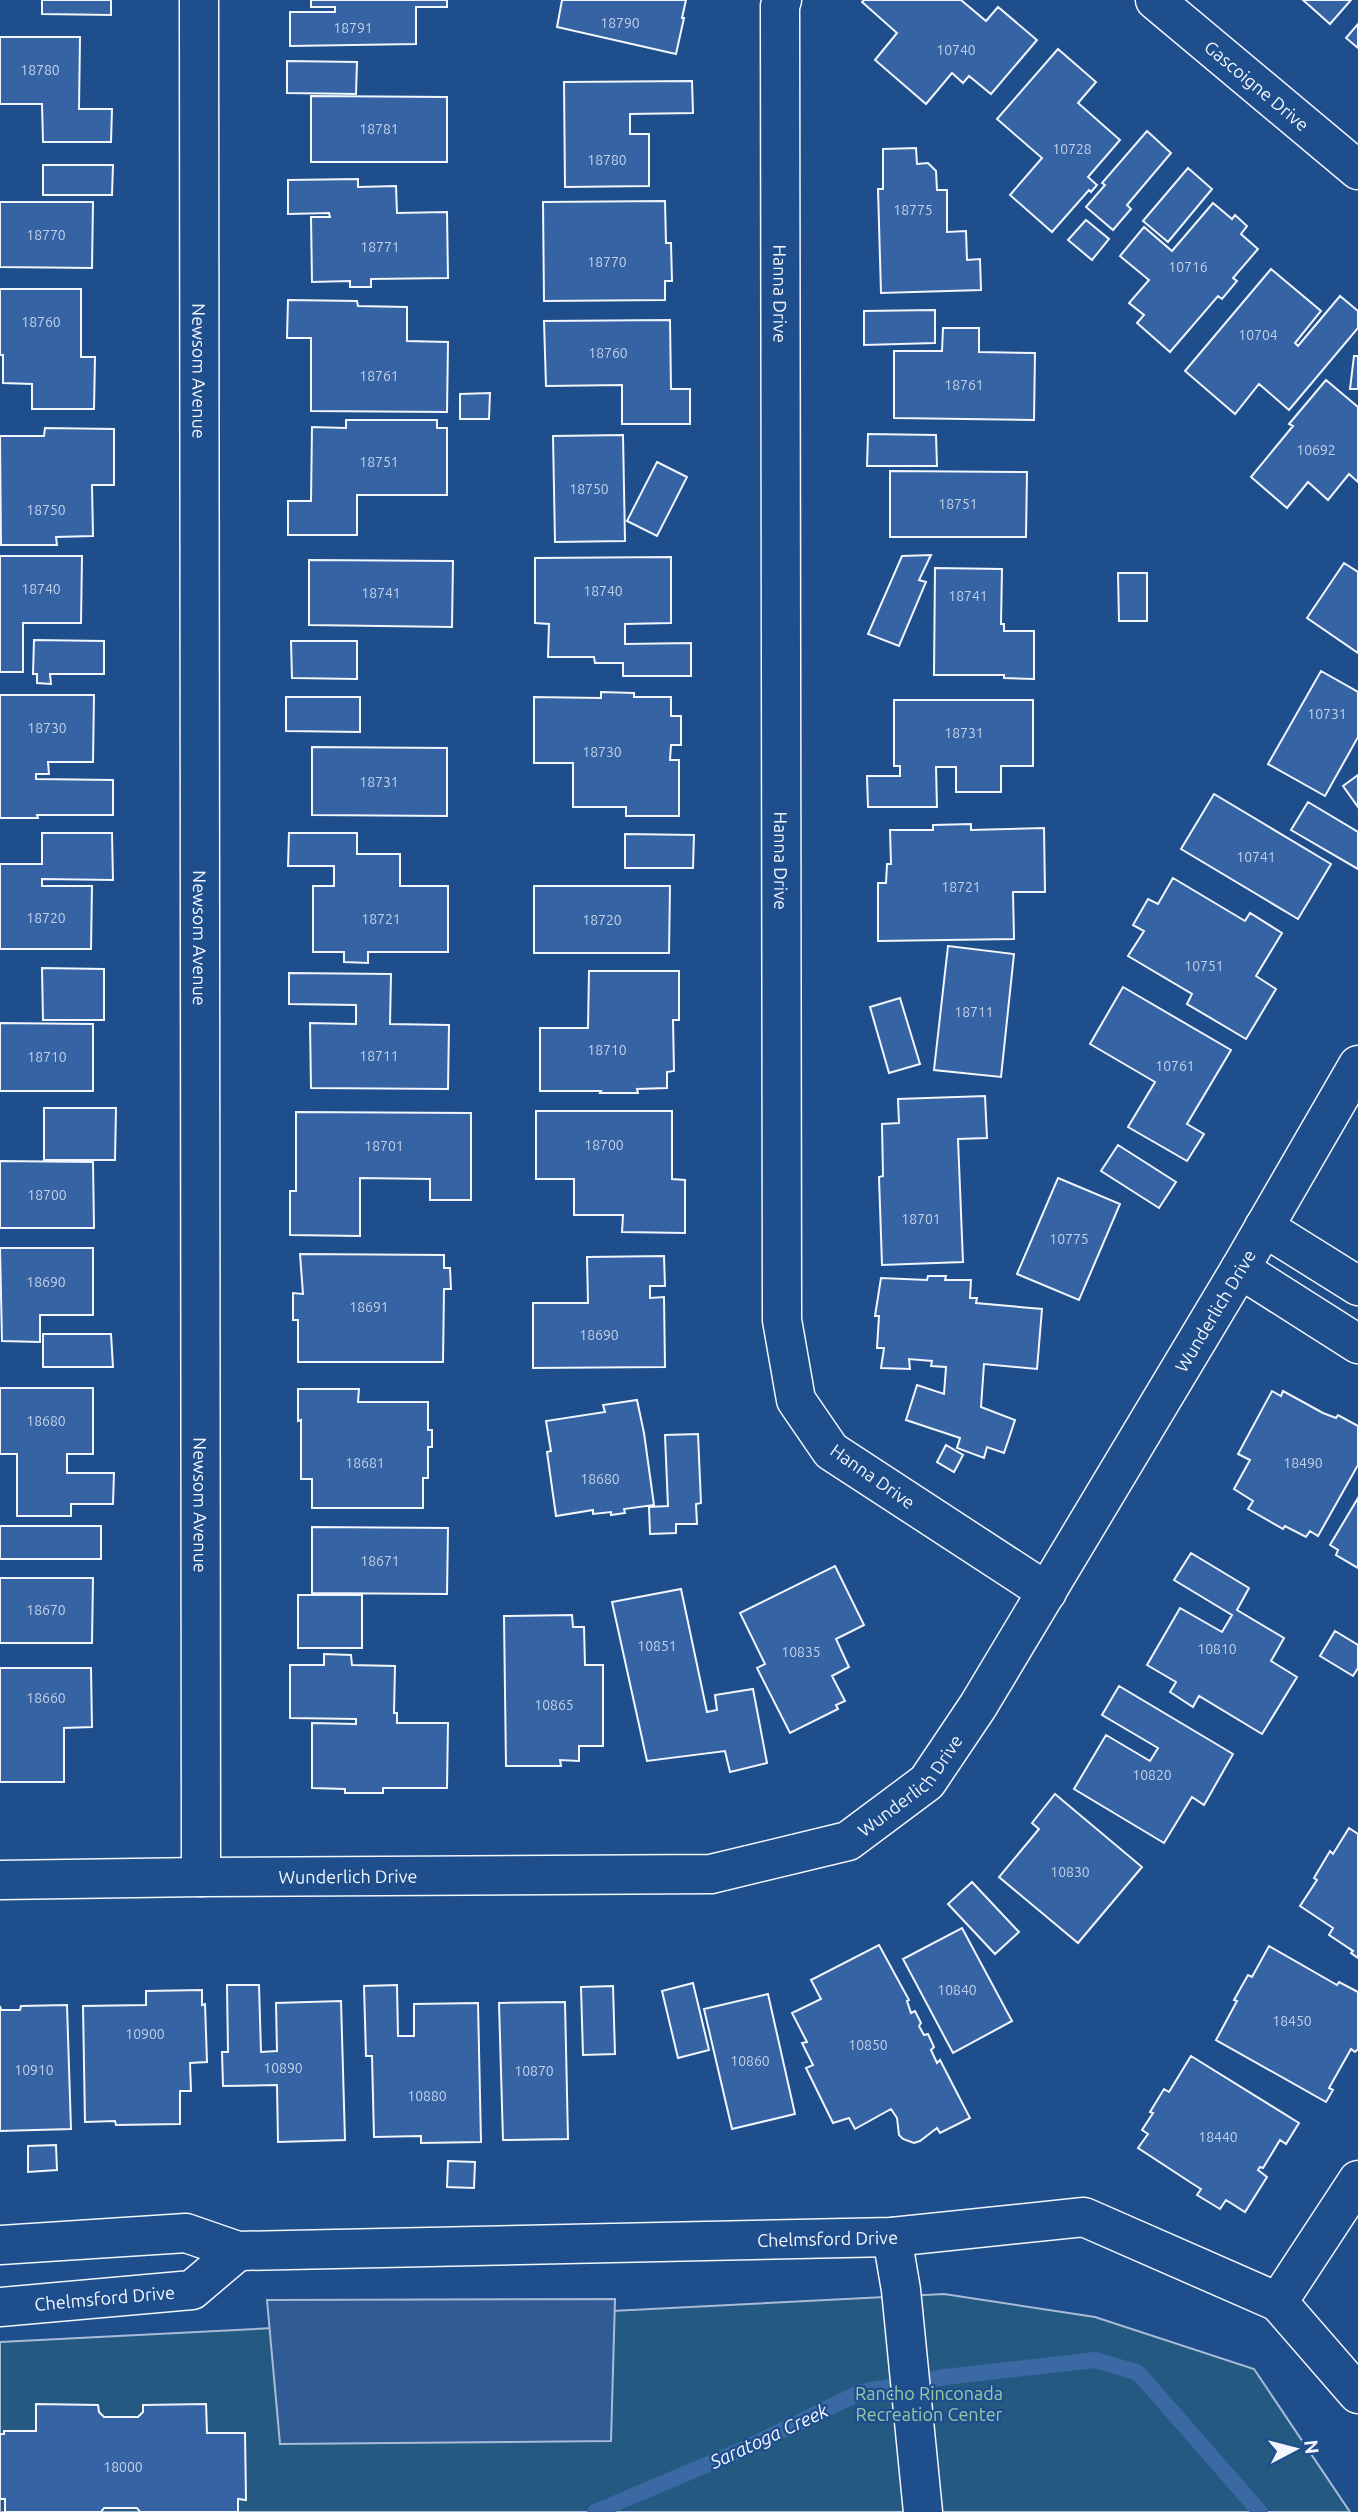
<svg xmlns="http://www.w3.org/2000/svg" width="1358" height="2512" font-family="Ubuntu,sans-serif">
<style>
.green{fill:#245a82;stroke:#a8bbd7;stroke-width:2}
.parking{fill:#305b95;stroke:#a8bbd7;stroke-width:2}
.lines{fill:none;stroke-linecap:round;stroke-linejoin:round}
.stream{stroke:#3b69a3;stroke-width:16}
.building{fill:#3563a3;stroke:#f2f6ff;stroke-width:2}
.minor-casing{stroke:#f2f6ff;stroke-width:41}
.minor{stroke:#1f4e8c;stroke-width:38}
.labels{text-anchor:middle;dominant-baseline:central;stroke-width:5;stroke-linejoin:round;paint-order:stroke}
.number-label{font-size:14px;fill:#c3d1e8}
.street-label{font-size:18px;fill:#f2f6ff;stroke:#1f4e8c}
.park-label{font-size:18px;fill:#97c8a6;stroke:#1f4e8c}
.water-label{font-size:19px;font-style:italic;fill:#f2f6ff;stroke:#1f4e8c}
</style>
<rect width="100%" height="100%" fill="#1f4e8c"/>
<!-- green -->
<path class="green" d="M944,2294L1095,2317L1254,2369L1350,2512H0V2342Z"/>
<!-- parking -->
<path class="parking" d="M615,2299L611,2441L280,2444L267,2300Z"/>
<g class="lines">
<!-- stream -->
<path class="stream" d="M595,2512L746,2448L861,2392L945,2377L1095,2360L1136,2372L1141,2376L1260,2512"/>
</g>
<!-- building -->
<path class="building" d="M42,0H111V15L42,14Z
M311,0H447V7H416V44L290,46V12H335V7H311Z
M562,0H686L682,18H684L676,54L557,27Z
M864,0H961L986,21L998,7L1037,40L991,94L969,76L963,83L952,73L926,104L875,60L897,33L862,2Z
M1303,0H1351L1330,24Z
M1358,24V48L1346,38Z
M0,37H80L79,109H112L111,142H43L42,104H0Z
M1058,49L1096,82L1078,103L1120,140L1088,177L1097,185L1091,192L1089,190L1052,232L1010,195L1042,158L997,119Z
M287,61L357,62L356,94L287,93Z
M692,81L693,113L630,114V134H649V186L565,187L564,82Z
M311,96L447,97V162H311Z
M1147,131L1171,153L1127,205L1131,209L1113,230L1086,207L1105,185L1102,183Z
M916,148L917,164L928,163L936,171L937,190H947V232L966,231L967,260L980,259L981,290L881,293L878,189H883V149Z
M43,165H113L112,195H43Z
M1188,168L1212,189L1168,242L1143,221Z
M358,179V187L396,186L397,213L447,212L448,278L371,279V287H350V281L312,282L311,217H330L329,213L288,214V180Z
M665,201L666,243H671L672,281H665V300L544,301L543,202Z
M0,202H93L92,268L0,267Z
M1213,203L1232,219L1235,215L1247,226L1241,234L1258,249L1233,278L1237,281L1222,299L1218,296L1170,352L1137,323L1144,315L1129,303L1149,280L1120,256L1144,227L1172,251Z
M1086,220L1109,239L1092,260L1068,240Z
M1271,269L1321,311L1295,343L1298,346L1340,296L1358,311V328L1289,410L1259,384L1235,414L1185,371Z
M0,289H81V357H95L94,409H32V384L3,383V355H0Z
M288,300L357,301L358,306L407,307V341L448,342L447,412L311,411V338H287Z
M935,310V343L864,345V311Z
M670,320L671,389H690V424H622V385L546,386L544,321Z
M943,328H979V352L1035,353L1034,420L894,418V351H942Z
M1354,356H1358V389H1350Z
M1326,380L1358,407V482L1349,474L1328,500L1308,482L1287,508L1251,477L1293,426L1289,424Z
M490,393L489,419H460V394Z
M346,420H437V428H447V495H357V535H288V501H311L312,427L346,428Z
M45,428L114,429V485H92L93,536L56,537L57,545H1L0,436H44Z
M868,434L936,435L937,466H867Z
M623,435L625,541L555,542L553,436Z
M657,462L687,477L657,536L627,521Z
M890,471L1027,472L1026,537H890Z
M931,555L919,580L926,582L899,646L868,634L902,556Z
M0,556H82L81,623H23V672H0Z
M671,557V623L625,624V644L691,643V676H623V663H595L594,657H548L549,624L535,623V558Z
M309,560L453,561L452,627L309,625Z
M1344,563L1358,572V653L1307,618Z
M935,568L1002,569L1001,624H1004V631H1034V679L1004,678V675H934Z
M1118,573H1147V621H1119Z
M34,640L104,641V674H50L51,684L37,683V674H33Z
M291,641H357V679L292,678Z
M1321,671L1358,692V737L1325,796L1268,764Z
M601,692L634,693V697H671V716H681V745H671L670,760H679V816H626V807H573V763H534V697L601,698Z
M0,695H94L93,762H48L49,774H36V779L113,780V815H37L38,818H0Z
M286,697H360V732L286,731Z
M894,700H1033V766H1001V792H956V767H936L937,807H868L867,776H900V766H894Z
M312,747L447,748V816L312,815Z
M1358,775V807L1343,786Z
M1214,794L1331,864L1298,919L1181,849Z
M1308,802L1358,832V869L1291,830Z
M971,824V830L1044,828L1045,892H1013L1014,939L878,941V883H886L887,864H891L890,830H933V825Z
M42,833H112L113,880L42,879V886H92L91,949H0V864H42Z
M289,833H357V854H400V886H448V952H368V963L344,962V952H313V886H334V866H288Z
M625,834L694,835L693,868H625Z
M1173,878L1245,921L1250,913L1282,933L1256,976L1276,989L1246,1039L1187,1004L1192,994L1128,956L1144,931L1133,925L1148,899L1158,904Z
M534,886H670L669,953H534Z
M948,946L1014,954L1001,1077L934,1070Z
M42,968L104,969V1020H43Z
M589,971H679V1020H673L674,1071L667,1072V1088L637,1089L638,1093H600L601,1091H540V1028H588Z
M289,973L391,974L390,1024L449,1025L448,1089L311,1088L310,1023L356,1024V1005L289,1004Z
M1123,987L1231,1050L1187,1124L1204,1134L1187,1161L1128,1127L1155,1082L1090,1044Z
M900,998L920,1064L889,1073L870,1007Z
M0,1023L93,1024V1091H0Z
M985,1096L987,1138L958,1139L963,1262L882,1265L879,1177L883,1176L882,1124L899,1123L898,1099Z
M44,1108H116L115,1160H44Z
M536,1111H672V1179L685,1180V1233L622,1232L623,1215H574V1179H536Z
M296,1112L471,1113V1200H430V1179L360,1178V1236L290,1235V1191H296Z
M1118,1145L1176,1182L1159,1208L1101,1171Z
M0,1161L93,1162L94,1228H0Z
M1058,1178L1120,1204L1079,1300L1017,1274Z
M0,1248H93V1315H40V1342L2,1341Z
M300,1254L444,1255V1268H450L451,1289H444L443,1362H298V1320H293V1293L303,1294Z
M664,1256L665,1286H650V1298L664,1297L665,1367L533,1368V1303H588L587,1257Z
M928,1276H946L945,1280H971L970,1298H977L976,1303L1042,1309L1037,1369L984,1364L981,1407L1015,1420L1004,1453L987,1447L984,1458L957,1448L960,1438L906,1420L917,1385L944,1394L946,1367L931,1366L932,1361L909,1359L910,1369L881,1368L884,1348H877L879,1316H875L881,1278L927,1280Z
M43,1334H111L113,1367H43Z
M0,1388H93V1454H67V1473H114L113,1504H71V1516H17V1454H0Z
M298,1389H359L358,1402H428V1430H432V1447H428V1478H423V1508H312V1479H301V1420L298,1421Z
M1272,1391L1281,1396L1283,1391L1323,1413L1336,1418L1338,1415L1358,1426V1465L1318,1536L1310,1531L1306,1537L1285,1526L1283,1529L1248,1509L1253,1501L1234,1489L1250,1460L1238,1454Z
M637,1400L644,1433L654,1505L624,1509L625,1513L611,1515V1512L593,1514V1510L556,1516L547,1452L551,1451L546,1421L605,1412L603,1405Z
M698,1434L701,1503L696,1504L697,1524H676V1533L650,1534L649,1507L668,1506L665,1435Z
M946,1445L963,1455L954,1472L937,1462Z
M1358,1498V1568L1336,1555L1338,1550L1330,1545Z
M0,1526H101V1559H0Z
M312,1527L448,1528L447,1594L312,1593Z
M1191,1553L1249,1588L1237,1610L1284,1638L1271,1661L1297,1677L1262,1734L1199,1696L1193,1707L1170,1692L1176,1682L1147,1665L1180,1608L1222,1632L1232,1615L1174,1580Z
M835,1566L864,1625L836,1639L849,1667L832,1676L845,1701L836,1705L838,1709L790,1733L757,1668L765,1664L740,1613Z
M0,1578H93L92,1643H0Z
M681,1589L707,1712L717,1710L715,1695L753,1689L767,1763L730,1772L725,1751L647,1761L612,1602Z
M298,1595H362V1648H298Z
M572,1615L573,1627H584L585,1665H603V1746H579V1761L560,1760L561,1766H506L504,1616Z
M1335,1631L1358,1645V1668L1353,1676L1320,1656Z
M324,1654L351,1655L352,1665L395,1666L394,1713H397V1723H448L447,1788H383V1793H345V1789L312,1788V1723L356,1724V1719L290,1718V1665H324Z
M0,1668H91L92,1727L64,1728V1782H0Z
M1119,1686L1233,1754L1204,1805L1192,1797L1164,1843L1074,1789L1106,1735L1150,1761L1158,1748L1102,1715Z
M1055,1794L1142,1867L1078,1943L999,1877L1039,1829L1032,1823Z
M1349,1828L1358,1834V1958L1351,1953L1353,1951L1329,1935L1333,1928L1300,1906L1317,1880L1314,1878L1330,1851L1333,1854Z
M972,1882L1019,1932L995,1954L948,1904Z
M962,1928L1012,2021L953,2053L903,1959Z
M879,1945L909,2000L907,2001L911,2013L915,2011L921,2023L919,2026L924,2035L928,2034L934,2047L931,2050L937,2063L940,2060L970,2118L940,2133L937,2128L920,2141L914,2143L903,2139L899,2135L897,2118L891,2109L855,2129L849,2118L833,2123L806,2068L813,2065L802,2043L807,2042L792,2013L821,1999L811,1980Z
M1269,1946L1337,1985L1339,1982L1358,1992V2049L1355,2052L1351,2049L1329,2088L1333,2090L1326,2102L1216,2040L1237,2001L1234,2000L1248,1975L1252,1977Z
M693,1983L709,2050L678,2058L662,1991Z
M227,1985H259L261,2052L277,2051L276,2003L341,2001L345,2140L278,2142L277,2085L223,2086L222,2052H228Z
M397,1985L398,2036H414V2004L478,2003L481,2142L421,2143V2136L374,2137L372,2056H366L364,1986Z
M613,1986L615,2054L583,2055L581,1987Z
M202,1990V2005L205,2004L207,2062L190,2063L191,2091H180V2124L116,2125L115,2121L85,2122L83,2006L146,2005V1991Z
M768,1994L795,2114L732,2129L704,2009Z
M565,2002L568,2139L503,2140L499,2003Z
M67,2005L71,2129L0,2131V2006L1,2010H20L21,2006Z
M1191,2056L1299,2123L1286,2144L1280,2140L1263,2168L1260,2167L1258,2170L1267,2177L1245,2212L1226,2200L1220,2209L1197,2195L1201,2189L1193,2184L1138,2148L1148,2134L1142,2130L1153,2113L1150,2112L1164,2089L1169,2092Z
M56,2145L57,2170L28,2172V2146Z
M448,2161L475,2162L474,2188L447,2187Z
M36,2404L98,2405L99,2412L104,2417H138L143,2412V2405L206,2404L207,2433H245L246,2500L238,2499V2512H140L137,2508H104L101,2512H5V2499H0V2434H4V2431H36Z"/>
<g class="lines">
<!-- minor casing -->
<g class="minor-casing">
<g id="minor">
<path id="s1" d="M199,0L201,1877"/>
<path id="s2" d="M782,0L780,6L782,1320L796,1400L831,1451L1047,1592"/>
<path id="s3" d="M1155,0L1358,170"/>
<path d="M1264,1227L1358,1286"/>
<path d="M1240,1269L1358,1344"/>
<path id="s4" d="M0,1880L201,1877L711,1874L848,1841L927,1782L978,1706L1240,1269L1358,1065"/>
<path d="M892,2237L901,2290L923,2512"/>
<path id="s5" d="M0,2245L186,2233L238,2251L892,2237L1084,2217L1278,2302L1358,2394"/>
<path d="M1278,2302L1358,2180"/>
<path id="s6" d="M0,2307L192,2290L238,2251"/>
</g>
</g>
<!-- minor -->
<use href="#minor" class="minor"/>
</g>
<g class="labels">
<!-- number labels -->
<g class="number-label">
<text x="620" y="23">18790</text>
<text x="353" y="28">18791</text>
<text x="956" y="50">10740</text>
<text x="40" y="70">18780</text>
<text x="379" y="129">18781</text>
<text x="1072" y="149">10728</text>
<text x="607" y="160">18780</text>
<text x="913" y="210">18775</text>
<text x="46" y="235">18770</text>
<text x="380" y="247">18771</text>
<text x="607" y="262">18770</text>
<text x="1188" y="267">10716</text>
<text x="41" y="322">18760</text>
<text x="1258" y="335">10704</text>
<text x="608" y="353">18760</text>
<text x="379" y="376">18761</text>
<text x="964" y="385">18761</text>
<text x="1316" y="450">10692</text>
<text x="379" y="462">18751</text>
<text x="589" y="489">18750</text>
<text x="958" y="504">18751</text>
<text x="46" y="510">18750</text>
<text x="41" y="589">18740</text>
<text x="603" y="591">18740</text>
<text x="381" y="593">18741</text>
<text x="968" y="596">18741</text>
<text x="1327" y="714">10731</text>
<text x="47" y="728">18730</text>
<text x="964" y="733">18731</text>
<text x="602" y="752">18730</text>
<text x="379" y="782">18731</text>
<text x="1256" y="857">10741</text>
<text x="961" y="887">18721</text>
<text x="46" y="918">18720</text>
<text x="381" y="919">18721</text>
<text x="602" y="920">18720</text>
<text x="1204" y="966">10751</text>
<text x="974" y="1012">18711</text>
<text x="607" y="1050">18710</text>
<text x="379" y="1056">18711</text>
<text x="47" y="1057">18710</text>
<text x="1175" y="1066">10761</text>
<text x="604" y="1145">18700</text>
<text x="384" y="1146">18701</text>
<text x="47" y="1195">18700</text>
<text x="921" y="1219">18701</text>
<text x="1069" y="1239">10775</text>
<text x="46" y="1282">18690</text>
<text x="369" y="1307">18691</text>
<text x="599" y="1335">18690</text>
<text x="46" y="1421">18680</text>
<text x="365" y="1463">18681</text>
<text x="1303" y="1463">18490</text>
<text x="600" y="1479">18680</text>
<text x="380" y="1561">18671</text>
<text x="46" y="1610">18670</text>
<text x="657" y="1646">10851</text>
<text x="1217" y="1649">10810</text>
<text x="801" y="1652">10835</text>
<text x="46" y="1698">18660</text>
<text x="554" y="1705">10865</text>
<text x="1152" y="1775">10820</text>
<text x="1070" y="1872">10830</text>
<text x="957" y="1990">10840</text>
<text x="1292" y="2021">18450</text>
<text x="145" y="2034">10900</text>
<text x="868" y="2045">10850</text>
<text x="750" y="2061">10860</text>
<text x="283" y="2068">10890</text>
<text x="34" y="2070">10910</text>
<text x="534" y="2071">10870</text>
<text x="427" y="2096">10880</text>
<text x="1218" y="2137">18440</text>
<text x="123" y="2467">18000</text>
</g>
<!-- street labels -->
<g class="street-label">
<text stroke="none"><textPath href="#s3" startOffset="133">Gascoigne Drive</textPath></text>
<text stroke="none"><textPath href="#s2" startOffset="294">Hanna Drive</textPath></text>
<text stroke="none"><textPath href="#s1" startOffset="371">Newsom Avenue</textPath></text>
<text stroke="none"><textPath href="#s2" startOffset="861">Hanna Drive</textPath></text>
<text stroke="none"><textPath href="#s1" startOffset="938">Newsom Avenue</textPath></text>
<text stroke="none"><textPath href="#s4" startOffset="1503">Wunderlich Drive</textPath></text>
<text transform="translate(873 1476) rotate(35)">Hanna Drive</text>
<text stroke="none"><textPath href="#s1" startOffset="1505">Newsom Avenue</textPath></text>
<text stroke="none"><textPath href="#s4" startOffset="936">Wunderlich Drive</textPath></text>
<text stroke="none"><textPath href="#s4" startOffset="348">Wunderlich Drive</textPath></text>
<text stroke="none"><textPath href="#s5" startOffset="831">Chelmsford Drive</textPath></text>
<text stroke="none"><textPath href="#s6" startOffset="105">Chelmsford Drive</textPath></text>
</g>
<!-- park labels -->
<g class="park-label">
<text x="929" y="2393">Rancho Rinconada<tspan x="929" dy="21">Recreation Center</tspan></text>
</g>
<!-- water labels -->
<g class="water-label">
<text transform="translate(769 2436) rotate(-25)">Saratoga Creek</text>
</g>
</g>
<!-- north arrow -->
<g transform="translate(1295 2449) rotate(83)" stroke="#1f4e8c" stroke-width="5" paint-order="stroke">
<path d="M0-5L12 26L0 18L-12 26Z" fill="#f2f6ff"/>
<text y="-10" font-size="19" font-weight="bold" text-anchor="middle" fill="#f2f6ff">N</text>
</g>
</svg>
